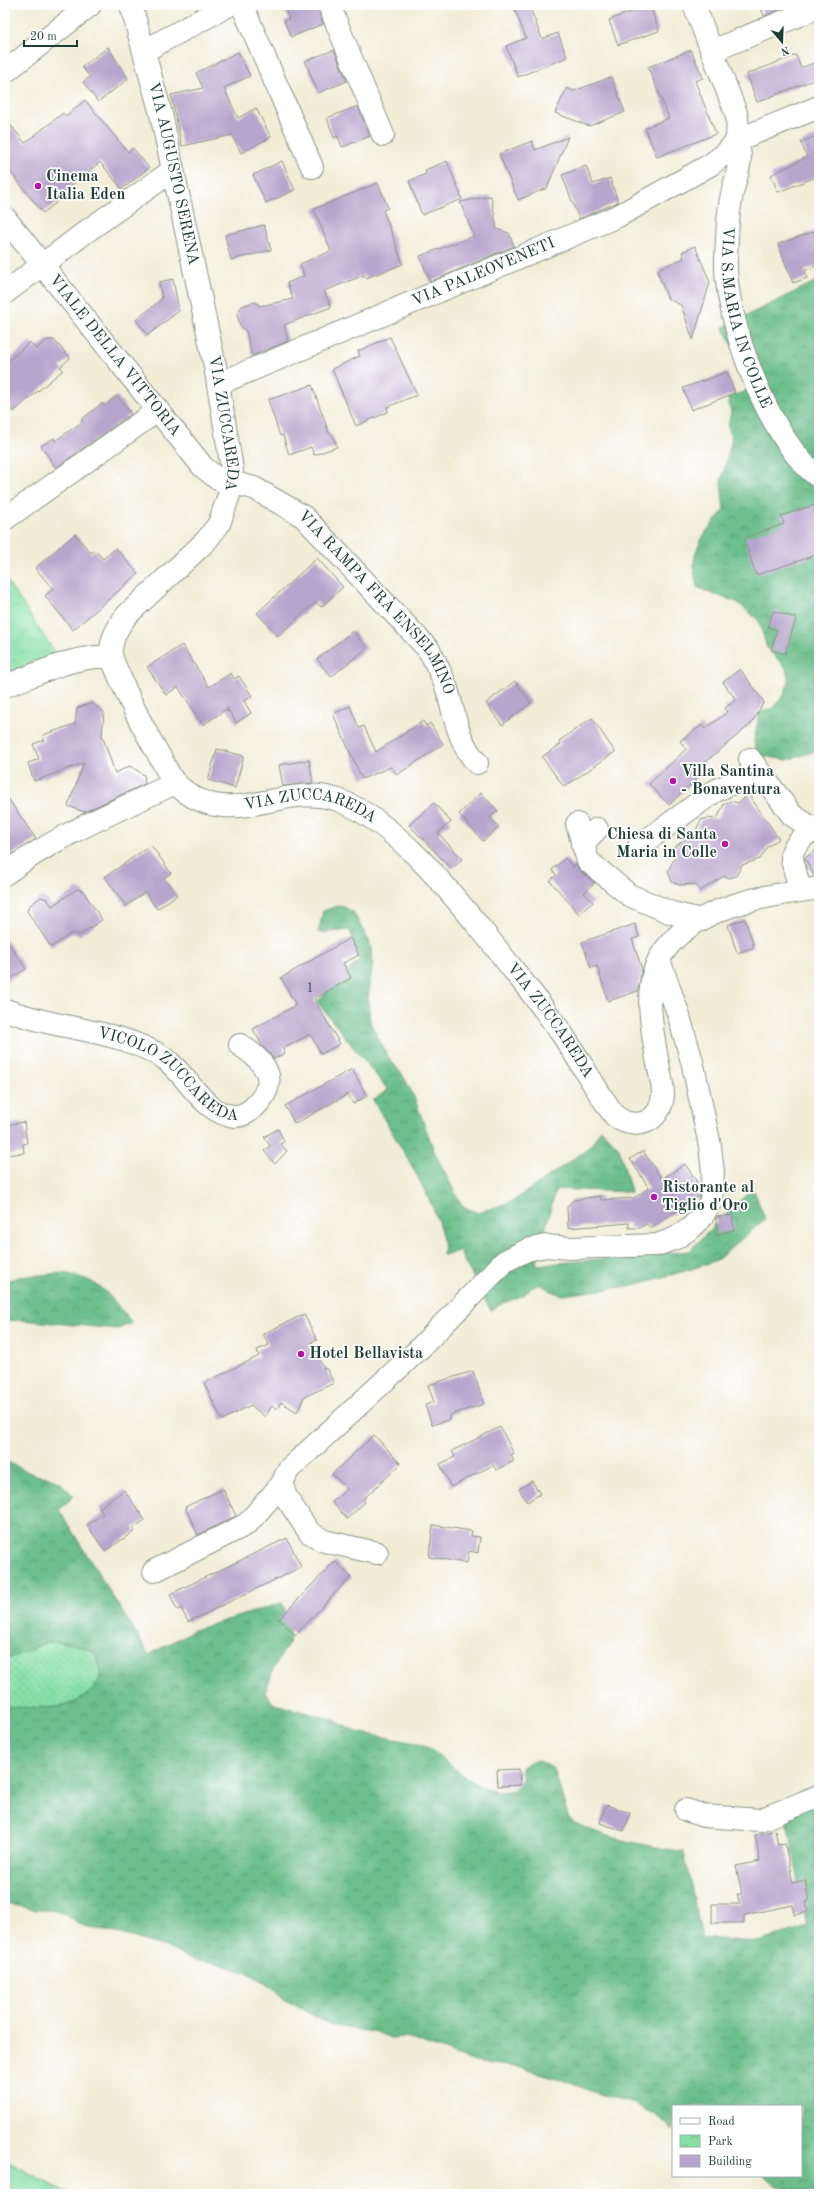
<svg xmlns="http://www.w3.org/2000/svg" width="824" height="2199" font-family="'Old Standard TT',serif">
<style>
.grass{fill:url(#grass-dots);stroke:#528e6d}
.forest{fill:url(#forest-crowns);stroke:#467e60}
.park{fill:url(#park-crowns);stroke:#528e6d}
.building{fill:#b8a5cd}
.lines{fill:none;stroke-linecap:round;stroke-linejoin:round}
.minor-casing{stroke:#889586;stroke-width:24}
.minor{stroke:#fff;stroke-width:22}
.poi-dot{fill:#b5179e;stroke:#fff;stroke-width:1.5}
.labels{text-anchor:middle;dominant-baseline:central;stroke-width:3.5;stroke-linejoin:round;paint-order:stroke}
.number-label{font-size:14px;fill:#45575a}
.street-label{font-size:16px;fill:#1f3d34;stroke:#fff}
.poi-label{font-size:16px;font-weight:bold;fill:#1f3d34;stroke:#fff;text-anchor:start}
</style>
<defs>
<pattern id="grass-dots" width="8" height="8" patternUnits="userSpaceOnUse"><rect width="8" height="8" fill="#86e0a6"/><path d="M2 2h.1M6 6h.1" fill="none" stroke="#73c190" stroke-width="1.8" stroke-linecap="round"/></pattern>
<pattern id="forest-crowns" width="20" height="18" patternUnits="userSpaceOnUse"><rect width="20" height="18" fill="#6cbe8b"/><path d="M2 6a3 3 0 1 1 6 0M12 15a3 3 0 1 1 6 0" fill="none" stroke="#589c72"/></pattern>
<pattern id="park-crowns" width="20" height="18" patternUnits="userSpaceOnUse"><rect width="20" height="18" fill="#86e0a6"/><path d="M2 6a3 3 0 1 1 6 0M12 15a3 3 0 1 1 6 0" fill="none" stroke="#73c190"/></pattern>
</defs>
<rect width="100%" height="100%" fill="#fff"/>
<filter id="ink" filterUnits="userSpaceOnUse"><feTurbulence type="fractalNoise" baseFrequency=".025" numOctaves="2"/><feDisplacementMap in="SourceGraphic" scale="8" xChannelSelector="R" yChannelSelector="G"/><feConvolveMatrix kernelMatrix="1 2 1 2 8 2 1 2 1" color-interpolation-filters="sRGB"/></filter>
<filter id="wash" filterUnits="userSpaceOnUse"><feTurbulence type="fractalNoise" baseFrequency=".012" numOctaves="4" result="noise"/><feDisplacementMap in="SourceGraphic" scale="16" xChannelSelector="R" yChannelSelector="G"/><feGaussianBlur stdDeviation="0.9" result="paint"/><feColorMatrix in="noise" values="0 0 0 0 0 0 0 0 0 0 0 0 0 0 0 0 0 1.4 0 .05"/><feComposite in="paint" operator="in"/></filter>
<g filter="url(#wash)">
<rect width="100%" height="100%" fill="#f1edd7"/>
<!-- grass -->
<path class="grass" d="M52,1641L81,1645L94,1652C98,1660 102,1669 100,1678C97,1691 78,1702 67,1705C50,1710 24,1706 5,1708V1659C22,1655 35,1646 52,1641Z
M5,2160L62,2190L72,2194H5Z"/>
<!-- forest -->
<path class="forest" d="M819,280V750L787,760L758,755L754,742L759,713L772,709L784,695L789,682L786,668L767,648L759,621L748,611L737,602L710,593L697,587C687,552 703,535 724,510L721,482L732,439L728,426L731,412L728,398L753,388L723,327Z
M340,905L353,912L370,943L373,962L368,998L370,1022L388,1057L404,1077L414,1097L435,1153L462,1206L478,1213L513,1201L582,1153L591,1145L601,1129L619,1148L631,1192L556,1189L536,1265L689,1251L753,1188L765,1219L717,1260L692,1269L630,1286L563,1295L550,1291L542,1284L530,1288L524,1295L498,1305L491,1311L459,1251L443,1255C450,1219 391,1133 373,1100L388,1090L317,1002L359,960L350,930L318,933L323,911Z
M62,1273C100,1278 109,1295 132,1323L118,1329L22,1320L5,1321V1281L19,1277Z
M5,1461L35,1475L49,1477L61,1483L74,1496L59,1510L149,1655L194,1630L282,1603L290,1628L289,1642L274,1667L265,1693L274,1704L331,1719L357,1732L415,1743L429,1748L461,1774L485,1789L499,1792L513,1790L523,1780L521,1767L537,1760L554,1769L569,1820C604,1839 645,1845 684,1852L702,1938L758,1942L808,1927L783,1802L800,1792L819,1786V2193L777,2186L762,2176H801V2106H673V2130L653,2114L629,2101L601,2095L560,2079L517,2067L475,2062L405,2037L391,2038L378,2033L336,2026L321,2020L284,1999L275,1989L250,1974L223,1965L192,1960L166,1947L121,1934L92,1928L78,1924L65,1914L51,1910H36L5,1903V1708C24,1706 50,1710 67,1705C78,1702 96,1691 100,1678C102,1669 98,1660 94,1652C77,1644 54,1637 37,1646C25,1651 18,1656 5,1659Z"/>
<!-- park -->
<path class="park" d="M5,578L56,654L5,674Z"/>
<g id="blocks">
<!-- building -->
<path class="building" d="M283,5H317L323,24L291,37L284,21L289,19Z
M513,5H529L542,39L558,33L567,57L518,77L506,46L526,38Z
M650,5L659,31L618,45L609,20Z
M760,5H791L764,16Z
M108,47L128,79L98,102L83,82L90,77L82,67Z
M334,50L347,81L318,93L305,61Z
M691,50L703,78L695,81L716,134L657,157L645,128L669,118L648,67Z
M238,52L250,76L224,88L238,118L256,108L271,137L241,153L232,135L182,146L171,95L203,88L196,73Z
M796,55L801,68L819,61V78L757,102L747,74Z
M611,77L625,112L589,126L555,113L567,88L574,91Z
M85,100L128,152L133,148L149,168L122,189L100,162L54,200L56,203L43,213L5,165V118L25,143L63,113L66,116Z
M358,106L370,136L342,147L338,136L334,138L327,118Z
M819,135V183L816,177L778,192L771,175L807,157L801,142Z
M568,137L547,188L518,200L499,154L532,141L535,150Z
M282,161L295,190L266,203L253,175Z
M447,161L462,199L422,215L409,181L426,174L425,170Z
M586,166L593,184L610,178L618,202L579,219L562,175Z
M378,183L388,208L383,210L403,264L366,278L364,275L324,291L331,307L284,325L288,341L252,356L246,331L240,326L237,313L242,306L255,302L260,306L293,299L287,283L304,276L300,264L331,251L314,209Z
M491,196L497,229L509,233L514,246L430,282L420,256L474,236L460,202Z
M264,225L271,250L231,260L225,235Z
M819,230V265L805,270L807,278L793,283L778,244Z
M695,246L710,282L693,340L681,305L668,299L658,273L660,268L684,258L682,252Z
M173,279L179,311L148,335L136,320L162,299L159,282Z
M390,337L417,395L387,407L388,412L356,426L332,369L360,356L358,351Z
M47,340H54L70,358L60,367L63,370L13,412L5,402V364L30,342L36,349Z
M727,372L735,393L691,410L683,388Z
M312,385L329,433L333,436L337,447L314,455L311,447L289,455L283,435L280,436L268,400Z
M117,396L131,414L56,468L41,446L54,438L55,441L82,422L81,420L102,403L104,406Z
M814,505L816,512H819V554L756,575L744,538L784,524L781,516Z
M75,534L91,553L95,550L103,559L116,548L138,574L73,630L45,596L53,589L35,568Z
M317,558L343,587L321,607L316,602L278,636L257,613Z
M773,611L796,618L785,654L771,650L777,630L768,627Z
M353,631L367,648L331,677L317,659Z
M182,645L209,687L231,673L234,679L239,676L252,696L244,701L251,713L236,723L229,711L227,712L228,708L203,725L178,687L166,695L147,667Z
M740,669L764,702L751,724L692,773L697,778L669,805L649,784L686,749L680,741L702,725L705,729L728,712L725,708L736,700L723,682Z
M515,681L531,703L502,725L486,703Z
M92,703L104,712L102,735L115,773L130,766L144,775L145,784L84,812L68,806L84,763L34,781L28,763L39,759L33,744L44,740L43,735L75,724L77,708Z
M350,706L359,728L364,726L376,752L423,721L426,726L430,723L443,744L397,775L391,767L362,779L333,714Z
M592,718L615,752L564,787L542,757L561,744L559,741Z
M217,749L244,756L235,788L208,780Z
M309,760L313,783L283,786L279,765Z
M481,793L498,811L490,817L499,827L483,841L459,814Z
M5,794L36,839L5,859Z
M749,795L779,839L767,847L760,859L742,865L736,876L730,878L724,876L700,891L695,884L680,885L672,882L668,871L676,855L672,849L695,832L701,820L707,818L717,819L724,804L731,801L738,803Z
M434,803L451,822L438,833L462,859L452,869L409,825Z
M151,845L171,873L164,878L177,895L157,909L145,892L126,906L105,877Z
M819,848V876H814L805,858Z
M565,858L573,867L576,864L580,871L595,883L584,893L593,902L579,914L550,881L556,875L552,870Z
M77,889L83,891L102,920L80,935L72,933L51,947L27,911L29,906L41,897L47,899L52,906Z
M745,919L754,947L737,953L728,925Z
M635,924L639,937L632,939L642,969L638,991L608,1001L597,966L591,968L582,942Z
M5,938L26,969L5,982Z
M350,938L359,955L343,963L351,978L314,999L340,1044L321,1054L310,1034L283,1049L285,1053L274,1059L263,1047L253,1029L296,1005L281,978Z
M352,1069L367,1096L353,1104L348,1094L295,1124L285,1106Z
M24,1122L27,1143L23,1144L24,1153L5,1155V1125Z
M278,1129L284,1141L281,1144L287,1151L275,1164L264,1151L270,1146L264,1137Z
M643,1151L662,1179L685,1164L700,1186L699,1196L651,1228L646,1224L640,1228H629V1223L568,1228L567,1207L573,1200L600,1196L601,1200L634,1198L649,1188L630,1159Z
M732,1215L734,1230L717,1234L716,1217Z
M304,1314L317,1340L311,1342L324,1369L326,1368L334,1383L304,1397L297,1412L281,1402L277,1409L272,1406L265,1417L251,1405L222,1420L204,1383L259,1356L257,1350L269,1345L263,1334Z
M473,1371L484,1404L450,1415L451,1419L432,1425L425,1405L434,1402L428,1385Z
M500,1427L514,1454L511,1455L514,1461L496,1470L493,1465L451,1487L440,1464L455,1457L452,1451Z
M374,1435L401,1464L363,1499L365,1502L347,1519L332,1502L347,1489L332,1474Z
M532,1481L540,1494L527,1502L519,1489Z
M223,1489L236,1516L198,1535L185,1507Z
M124,1490L145,1520L133,1528L135,1531L105,1551L87,1525L103,1514L99,1508Z
M433,1525L472,1531L471,1536L480,1537L478,1553L469,1551L467,1563L429,1557Z
M287,1538L301,1567L188,1622L181,1608L177,1610L170,1594Z
M335,1561L351,1577L295,1635L279,1619Z
M519,1769L520,1785L498,1786L497,1770Z
M606,1805L630,1813L624,1831L600,1823Z
M775,1830L778,1845L785,1844L793,1883L805,1880L809,1901L806,1902L808,1912L794,1915L793,1905L744,1915V1923H712V1904H740L737,1894H742L736,1866L760,1861L755,1835Z"/>
</g>
</g>
<g filter="url(#ink)">
<use href="#blocks" fill-opacity="0" stroke="#889586" stroke-width="1"/>
<g class="lines">
<!-- minor casing -->
<g class="minor-casing">
<g id="minor">
<path id="s1" d="M131,5L161,114L215,366L232,469L229,495L219,524L206,541L127,615C118,626 108,643 112,658C114,665 118,673 121,680C132,706 145,732 160,757C165,765 169,777 176,784C230,835 281,780 338,800C398,822 457,900 497,949C517,975 538,1000 557,1027C578,1056 594,1088 615,1116C636,1132 661,1122 663,1095C663,1083 659,1070 657,1059C651,1025 642,979 665,950C699,904 767,896 819,888"/>
<path d="M242,5L312,167"/>
<path d="M329,5L383,135"/>
<path id="s2" d="M694,5L736,113C739,124 737,130 737,140C738,146 740,152 740,158C739,172 733,186 731,199C727,219 727,240 726,260C724,319 770,443 819,477"/>
<path d="M144,51L229,5"/>
<path d="M712,51L819,7"/>
<path d="M5,72L90,5"/>
<path id="s3" d="M5,218L203,467L218,479L254,488L304,517L429,650C436,663 442,675 447,689C455,716 458,742 477,763"/>
<path d="M5,293L87,231L172,171"/>
<path id="s4" d="M218,384L618,216L710,165L726,153L737,140L819,107"/>
<path d="M5,519L157,411"/>
<path d="M5,686C39,674 75,654 111,657"/>
<path d="M750,759L792,815L819,833"/>
<path d="M577,824L588,861L629,895L672,913L701,920"/>
<path d="M582,844L597,829"/>
<path d="M639,846L715,791L758,771"/>
<path d="M5,874C57,835 117,811 175,783"/>
<path d="M800,891C793,854 781,856 813,828"/>
<path id="s5" d="M5,1010C18,1014 30,1018 43,1021C83,1031 128,1035 164,1058C186,1073 205,1116 235,1116C250,1117 272,1092 268,1076C265,1063 251,1052 240,1045"/>
<path d="M377,1553L324,1541L309,1532L286,1497L282,1484L288,1470L418,1350L505,1261L527,1250L546,1246L569,1248L657,1245L676,1238L691,1228L703,1215L711,1201L713,1172L710,1146L693,1065L678,1013L659,960"/>
<path d="M154,1571L247,1524L282,1484"/>
<path d="M686,1810L704,1816L760,1820L819,1796"/>
</g>
</g>
<!-- minor -->
<use href="#minor" class="minor"/>
</g>
</g>
<!-- markers -->
<g class="poi-dot">
<circle cx="38" cy="186" r="4"/>
<circle cx="673" cy="781" r="4"/>
<circle cx="725" cy="844" r="4"/>
<circle cx="654" cy="1197" r="4"/>
<circle cx="301" cy="1354" r="4"/>
</g>
<g class="labels">
<!-- number labels -->
<g class="number-label">
<text x="310" y="988">1</text>
</g>
<!-- street labels -->
<g class="street-label">
<text stroke="none"><textPath href="#s1" startOffset="174">VIA AUGUSTO SERENA</textPath></text>
<text stroke="none"><textPath href="#s4" startOffset="288">VIA PALEOVENETI</textPath></text>
<text stroke="none"><textPath href="#s2" startOffset="325">VIA S.MARIA IN COLLE</textPath></text>
<text stroke="none"><textPath href="#s3" startOffset="176">VIALE DELLA VITTORIA</textPath></text>
<text stroke="none"><textPath href="#s1" startOffset="429">VIA ZUCCAREDA</textPath></text>
<text stroke="none"><textPath href="#s3" startOffset="545">VIA RAMPA FRÀ ENSELMINO</textPath></text>
<text stroke="none"><textPath href="#s1" startOffset="993">VIA ZUCCAREDA</textPath></text>
<text stroke="none"><textPath href="#s1" startOffset="1329">VIA ZUCCAREDA</textPath></text>
<text stroke="none"><textPath href="#s5" startOffset="180">VICOLO ZUCCAREDA</textPath></text>
</g>
<!-- poi labels -->
<g class="poi-label">
<text x="46" y="177">Cinema<tspan x="46" dy="18">Italia Eden</tspan></text>
<text x="681" y="772">Villa Santina<tspan x="681" dy="18">- Bonaventura</tspan></text>
<text x="717" y="835" text-anchor="end">Chiesa di Santa<tspan x="717" dy="18">Maria in Colle</tspan></text>
<text x="662" y="1188">Ristorante al<tspan x="662" dy="18">Tiglio d'Oro</tspan></text>
<text x="309" y="1354">Hotel Bellavista</text>
</g>
</g>
<!-- margin -->
<rect width="824" height="2199" fill="none" stroke="#fff" stroke-width="20"/>
<!-- legend -->
<rect x="672" y="2105" width="130" height="72" fill="#ffffff" stroke="#a5b1ae"/>
<rect x="680" y="2118" width="20" height="6" fill="#ffffff" stroke="#a5b1ae"/>
<text x="708" y="2125" font-size="12" fill="#1f3d34">Road</text>
<rect x="680" y="2135" width="20" height="12" fill="url(#park-crowns)" stroke="#a5b1ae"/>
<text x="708" y="2145" font-size="12" fill="#1f3d34">Park</text>
<rect x="680" y="2155" width="20" height="12" fill="#b8a5cd" stroke="#a5b1ae"/>
<text x="708" y="2165" font-size="12" fill="#1f3d34">Building</text>
<!-- north arrow -->
<g transform="translate(782 42) rotate(161)" stroke="#ffffff" stroke-width="3" paint-order="stroke">
<path d="M0-3L7 15L0 10L-7 15Z" fill="#1f3d34"/>
<text y="-6" font-size="11" font-weight="bold" text-anchor="middle" fill="#1f3d34">N</text>
</g>
<!-- scale -->
<path d="M24 40v6h53v-6" fill="none" stroke="#1f3d34" stroke-width="2"/>
<text x="30" y="40" font-size="12" fill="#1f3d34" stroke="#ffffff" stroke-width="3" paint-order="stroke">20 m</text>
</svg>
